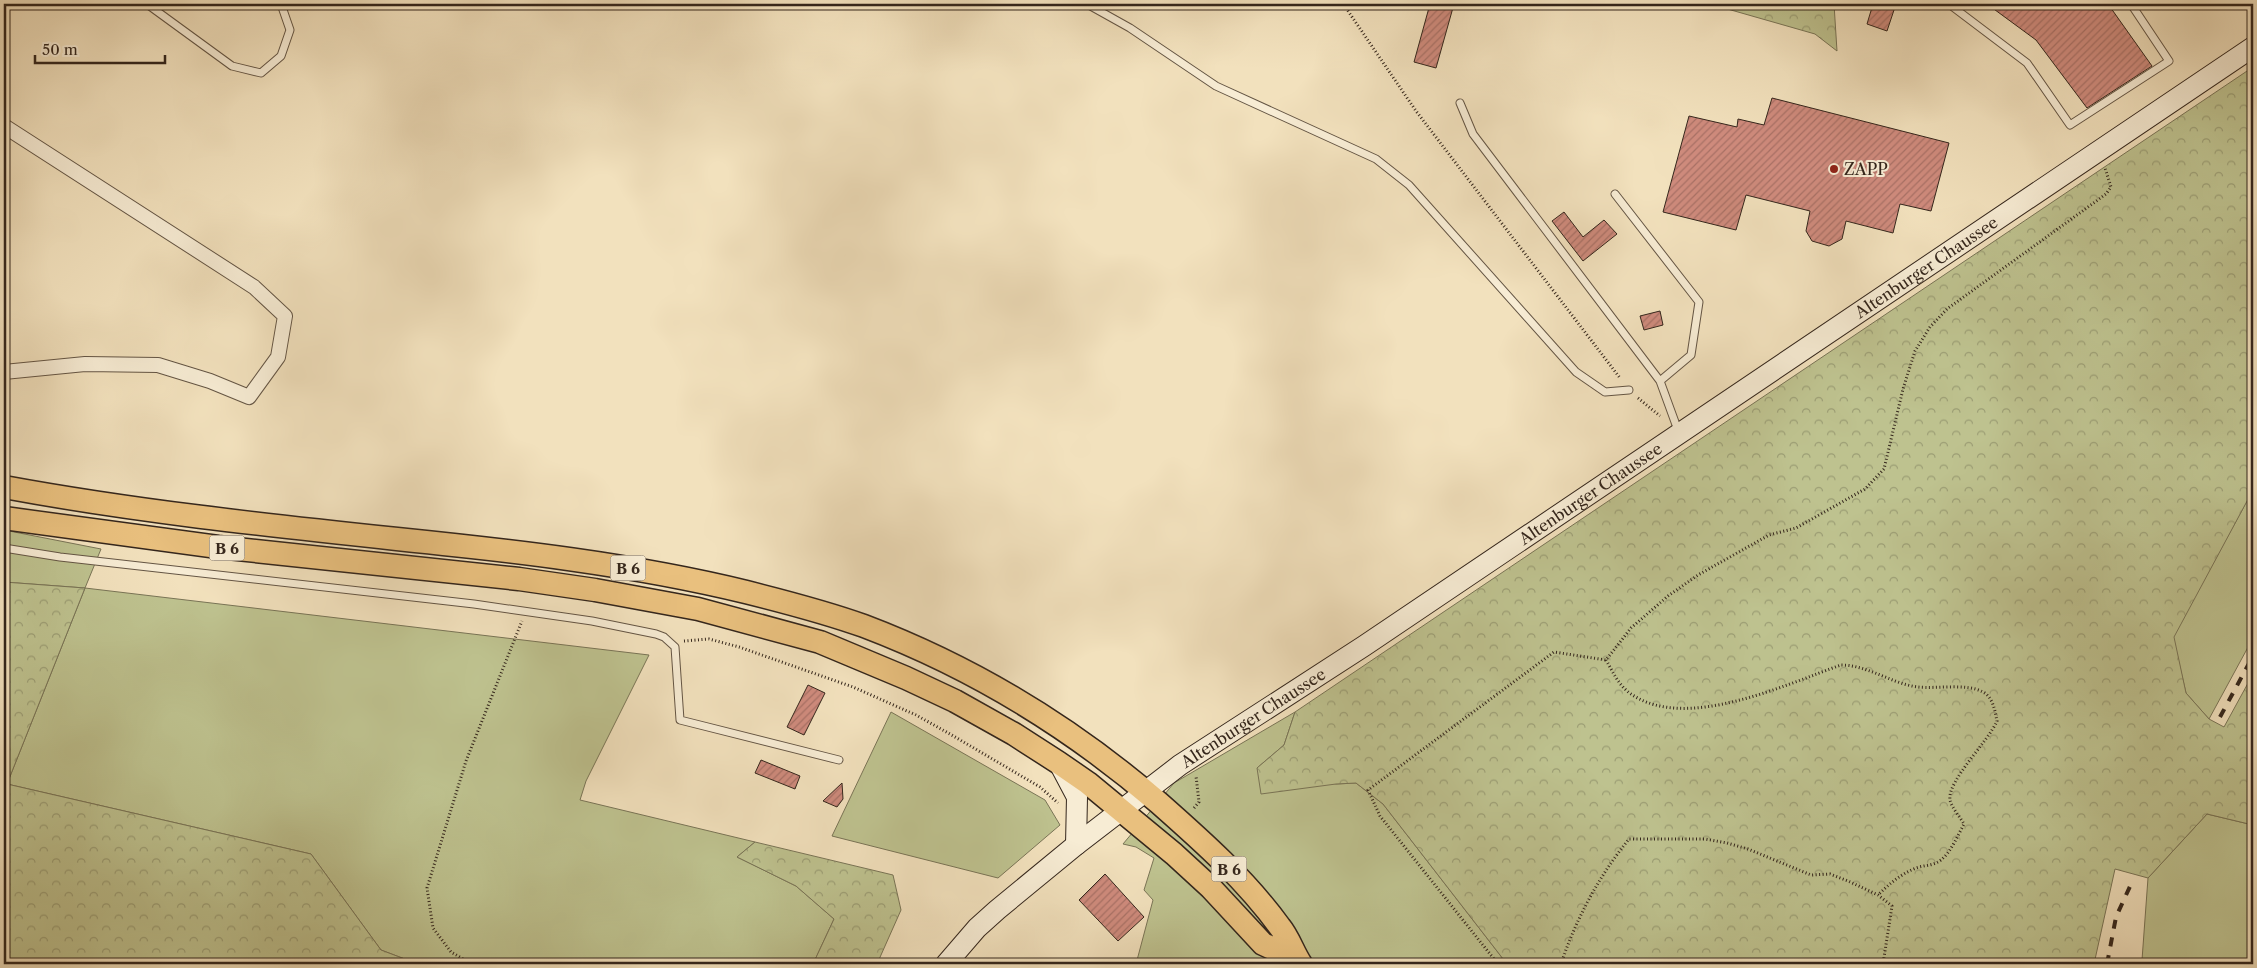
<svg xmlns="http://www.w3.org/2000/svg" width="2257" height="968" font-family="'Libre Caslon Text',serif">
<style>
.green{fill:#bec28f;stroke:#797456}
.forest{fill:url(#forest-crowns);stroke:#797456}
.building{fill:url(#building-hatch);stroke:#34261c}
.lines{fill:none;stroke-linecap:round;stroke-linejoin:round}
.lane-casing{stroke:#645544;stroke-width:9}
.street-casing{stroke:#645544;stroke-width:16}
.secondary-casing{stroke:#34261c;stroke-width:22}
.primary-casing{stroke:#34261c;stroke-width:25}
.path{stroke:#34261c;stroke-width:3;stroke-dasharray:1 2.5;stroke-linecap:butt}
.lane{stroke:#f7ecd4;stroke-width:7}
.street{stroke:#f7ecd4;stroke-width:14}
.secondary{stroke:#f7ecd4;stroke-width:20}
.primary{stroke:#e9c07e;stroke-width:22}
.rail{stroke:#34261c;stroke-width:4;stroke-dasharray:9 9;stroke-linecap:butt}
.poi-dot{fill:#8f2418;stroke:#f7ecd4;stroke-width:2}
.labels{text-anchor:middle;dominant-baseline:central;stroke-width:4;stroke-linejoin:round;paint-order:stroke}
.shield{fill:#f7ecd4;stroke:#6e6153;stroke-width:1}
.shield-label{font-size:15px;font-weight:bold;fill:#34261c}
.poi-label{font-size:16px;fill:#34261c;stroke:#f7ecd4;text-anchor:start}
.street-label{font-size:16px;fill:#34261c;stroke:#f7ecd4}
</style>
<defs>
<pattern id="forest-crowns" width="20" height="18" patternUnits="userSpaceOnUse" patternTransform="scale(1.25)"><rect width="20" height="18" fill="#bec28f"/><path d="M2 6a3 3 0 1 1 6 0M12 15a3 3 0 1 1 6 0" fill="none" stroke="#9b9d74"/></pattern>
<pattern id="building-hatch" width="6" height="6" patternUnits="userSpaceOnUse" patternTransform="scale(1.25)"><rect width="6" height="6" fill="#cf8b7d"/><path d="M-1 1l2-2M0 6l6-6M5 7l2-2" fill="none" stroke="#a97166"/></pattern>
</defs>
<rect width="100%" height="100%" fill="#f2e1bd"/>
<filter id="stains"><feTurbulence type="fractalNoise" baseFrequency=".004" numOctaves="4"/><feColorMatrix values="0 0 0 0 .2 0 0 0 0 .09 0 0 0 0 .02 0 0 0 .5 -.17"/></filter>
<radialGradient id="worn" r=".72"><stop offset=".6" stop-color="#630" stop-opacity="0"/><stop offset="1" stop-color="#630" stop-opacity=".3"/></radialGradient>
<!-- green -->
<path class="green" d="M2253,490V638L2209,719L2186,693L2173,637Z
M4,530L101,549L85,588L649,655L586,781L580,800L755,842L737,857L796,886L834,919L813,964H418L381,950L311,854L7,784L85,588L4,582Z
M891,712L1045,800L1060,825L998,878L832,836Z
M1295,712L1284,745L1257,768L1336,784L1356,783L1383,804L1507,964H1136L1153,900L1144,890L1154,858L1136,847L1123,844L1174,783Z
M2207,814L2253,825V964H2144L2142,960L2148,878Z"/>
<!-- forest -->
<path class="forest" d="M1710,4H1834L1837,51L1815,34Z
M2253,67V490L2174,637L2186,693L2209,719L2224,727L2253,674V825L2207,814L2148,878L2115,869L2094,964H1507L1383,804L1356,783L1336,784L1261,794L1257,768L1284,745L1295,712Z
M4,582L85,588L7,784L311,854L381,950L418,964H4Z
M755,842L893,875L901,910L877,964H813L834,919L796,886L737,857Z"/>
<!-- building -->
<path class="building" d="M1430,4H1454L1436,68L1414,62Z
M1873,4H1896L1887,31L1867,24Z
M1987,4H2108L2152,66L2087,108L2036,40Z
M1772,98L1949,143L1931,211L1900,204L1893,233L1846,221L1842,239L1829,246L1812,241L1806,231L1810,211L1746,195L1736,230L1663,212L1689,116L1737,127L1738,119L1764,125Z
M1564,212L1583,237L1604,220L1617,234L1583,261L1552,221Z
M1660,311L1663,325L1644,330L1640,316Z
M808,685L825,693L804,735L787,727Z
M761,760L800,776L795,789L755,773Z
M842,783L843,799L837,807L823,801Z
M1105,874L1144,917L1118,941L1079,900Z"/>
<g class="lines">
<!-- lane casing -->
<g class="lane-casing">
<path id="lane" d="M147,4L232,66L261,73L281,56L290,30L281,4
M1087,4L1130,28L1216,86L1376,159L1409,185L1576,372L1605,392L1629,390
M1949,4L2027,63L2070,125L2169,61L2131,4
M1460,103L1473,134L1660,381
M1615,194L1699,302L1691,355L1660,381L1679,433
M4,548L60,557L474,604L592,621L656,634L664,637L675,647L680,720L839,760"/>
</g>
<!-- street casing -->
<g class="street-casing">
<path id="street" d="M4,126L254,287L285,316L278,357L249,397L210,381L158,365L85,364L4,372"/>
</g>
<!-- secondary casing -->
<g class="secondary-casing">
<g id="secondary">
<path d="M1059,763L1077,797L1076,845"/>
<path id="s1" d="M946,964L977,928L997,910L1076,845L1180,765L1364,646L2253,47"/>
</g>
</g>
<!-- primary casing -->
<g class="primary-casing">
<path id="primary" d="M4,487C134,511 265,525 397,539C514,551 631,564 746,592C786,602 825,612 864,626C972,667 1072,728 1159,803C1202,841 1246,880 1280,927C1289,938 1293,952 1301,964
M4,518L218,547L519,579L595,590L698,609L820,642L906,678L955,701L1014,734L1059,763L1088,783L1174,854L1211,888L1263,944L1298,960"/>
</g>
<!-- path -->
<path class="path" d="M1336,4L1346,8L1416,111L1620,378
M1638,398L1660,416
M684,641L709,639L739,647L853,687L916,715L950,734L1040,787L1058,803
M1606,660C1613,672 1619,686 1631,694C1686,732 1784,685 1841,665C1868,665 1892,684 1918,687C1936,689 1967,683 1983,692C1993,697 1995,711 1997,721C1988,742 1947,781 1950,800C1952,808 1960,817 1964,824C1958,835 1951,852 1941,860C1933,866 1924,865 1916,868C1901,874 1889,884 1878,895
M1194,808L1199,802L1196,776
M472,964L451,952L433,928L427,888L466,761L522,621
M1498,964L1380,816L1368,790L1554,652L1606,660L1631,628L1668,596L1698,575L1769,535L1796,528L1865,489L1884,469L1903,389L1915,351L1930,327L1947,309L2106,194L2111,187L2105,168
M1561,964C1576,919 1599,876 1629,839H1705L1727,843L1748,849L1811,875L1830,874L1848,881L1878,895L1892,906L1883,964"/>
<!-- lane -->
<use href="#lane" class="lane"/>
<!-- street -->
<use href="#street" class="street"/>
<!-- secondary -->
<use href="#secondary" class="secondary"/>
<!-- primary -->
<use href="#primary" class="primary"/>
<!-- rail -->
<path class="rail" d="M2220,717L2253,656
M2107,964L2116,917L2132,882"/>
</g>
<!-- markers -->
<circle class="poi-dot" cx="1834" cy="169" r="5"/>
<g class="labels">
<!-- shield labels -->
<g class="shield">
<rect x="209.5" y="535.5" width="35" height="25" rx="4"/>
<rect x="610.5" y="555.5" width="35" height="25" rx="4"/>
<rect x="1211.5" y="856.5" width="35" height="25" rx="4"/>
</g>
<g class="shield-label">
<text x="227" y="548">B 6</text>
<text x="628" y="568">B 6</text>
<text x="1229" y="869">B 6</text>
</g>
<!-- poi labels -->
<g class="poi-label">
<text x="1844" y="169">ZAPP</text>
</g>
<!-- street labels -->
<g class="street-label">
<text stroke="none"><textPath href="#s1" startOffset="1205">Altenburger Chaussee</textPath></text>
<text stroke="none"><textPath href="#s1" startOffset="800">Altenburger Chaussee</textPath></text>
<text stroke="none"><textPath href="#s1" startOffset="395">Altenburger Chaussee</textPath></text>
</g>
</g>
<!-- margin -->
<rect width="2257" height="968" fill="none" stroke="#f2e1bd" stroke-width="20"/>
<rect x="5" y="5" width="2247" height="958" fill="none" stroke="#34261c" stroke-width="2.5"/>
<rect x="10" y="10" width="2237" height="948" fill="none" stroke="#34261c"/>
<!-- scale -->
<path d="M35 55v8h130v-8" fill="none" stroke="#34261c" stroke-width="2.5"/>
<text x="42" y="55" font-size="15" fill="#34261c" stroke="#f7ecd4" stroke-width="4" paint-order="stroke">50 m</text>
<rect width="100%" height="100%" filter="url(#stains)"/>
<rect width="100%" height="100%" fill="url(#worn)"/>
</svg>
